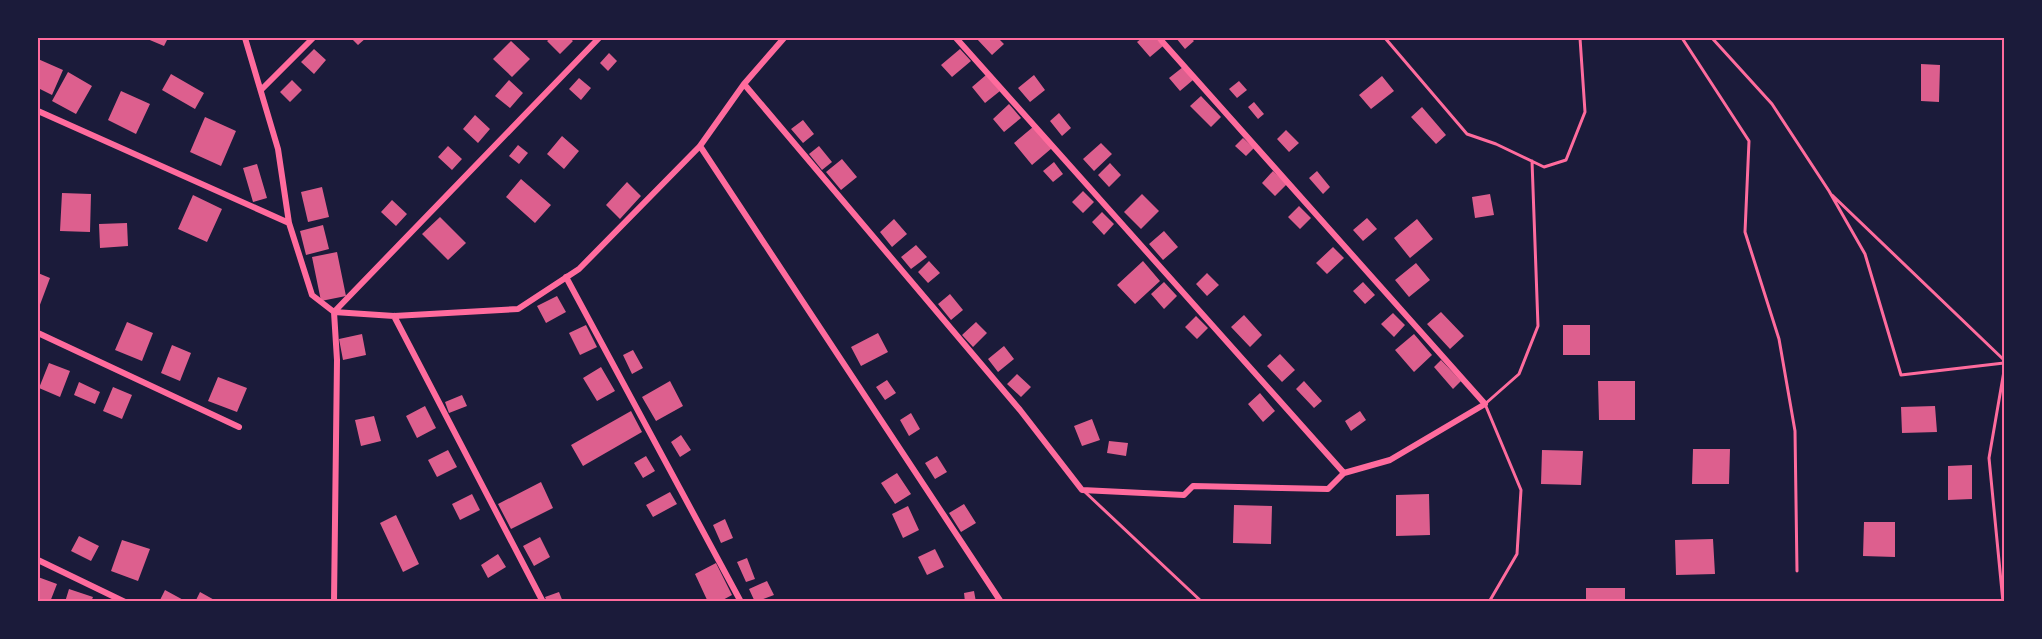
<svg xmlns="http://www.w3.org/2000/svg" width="2042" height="639" font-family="'Alegreya Sans',sans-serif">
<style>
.building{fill:#dd5f8e}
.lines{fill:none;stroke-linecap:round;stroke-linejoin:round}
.service{stroke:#ff6b9d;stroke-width:3}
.minor{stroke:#ff6b9d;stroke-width:6}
.neatline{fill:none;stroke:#ff6b9d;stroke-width:2}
</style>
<rect width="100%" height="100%" fill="#1b1b3a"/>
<!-- building -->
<path class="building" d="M145,38H168L164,46Z
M351,38H366L358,45Z
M551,38H569L573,41L560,54L547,41Z
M976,38H998L1004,44L992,55Z
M1142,38H1155L1163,46L1150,57L1137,42Z
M1176,38H1191L1194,41L1185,49Z
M511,41L530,59L512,77L493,59Z
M314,49L326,60L314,74L301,62Z
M960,49L971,61L952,77L941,65Z
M609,53L617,61L608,71L600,63Z
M38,59L63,70L52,95L38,88Z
M1921,64L1940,65L1939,102L1921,101Z
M1183,67L1193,80L1180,91L1169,78Z
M68,72L92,86L76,114L52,101Z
M171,74L204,93L195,109L162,90Z
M986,75L1000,91L985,103L972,87Z
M1034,75L1045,90L1030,102L1018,88Z
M1382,76L1394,91L1371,109L1359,95Z
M579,78L591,88L581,100L569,89Z
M292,80L302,90L290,102L280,92Z
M509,80L523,93L510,108L495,96Z
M1239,81L1247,90L1237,98L1229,89Z
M121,91L150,104L136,134L108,120Z
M1201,96L1221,117L1211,127L1190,106Z
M1254,102L1264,114L1258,119L1248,107Z
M1009,104L1021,118L1004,132L993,119Z
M1422,107L1446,135L1436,144L1411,117Z
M1059,113L1071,128L1062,136L1050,121Z
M475,115L490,129L478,143L463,129Z
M205,117L236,131L221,166L190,152Z
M803,120L814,134L803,143L791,129Z
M1033,127L1052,148L1032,165L1014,143Z
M1286,130L1299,143L1289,152L1277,139Z
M562,136L579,151L564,169L547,154Z
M1243,138L1254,148L1246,156L1235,146Z
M1101,143L1112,154L1094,171L1083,159Z
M518,145L528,153L519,164L509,156Z
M448,146L462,159L452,170L438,157Z
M819,146L832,162L822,170L809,154Z
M842,159L857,177L841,190L826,172Z
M1054,162L1063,174L1053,182L1043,171Z
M1110,163L1121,175L1109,187L1098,175Z
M257,164L267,198L253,202L243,168Z
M1273,171L1287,184L1275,196L1262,183Z
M1317,171L1330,187L1323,194L1309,178Z
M521,179L551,205L535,223L506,197Z
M627,182L641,196L620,219L606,205Z
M322,187L329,217L308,222L301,192Z
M1083,191L1094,202L1083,213L1072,202Z
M62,193L91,194L90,232L60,231Z
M1142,194L1159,211L1141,229L1124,212Z
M1490,194L1494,215L1475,218L1472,197Z
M193,195L222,209L207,242L178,229Z
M392,200L407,214L396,226L381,212Z
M1299,206L1311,218L1300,229L1288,217Z
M1102,212L1114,224L1104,235L1092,222Z
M440,217L466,243L448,260L422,234Z
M1367,218L1377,229L1363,241L1353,230Z
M894,219L907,234L892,247L880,232Z
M1417,219L1433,239L1410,258L1394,238Z
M127,223L128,246L100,248L99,224Z
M323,225L329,249L306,255L300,231Z
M1164,231L1178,247L1163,260L1149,244Z
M916,245L927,257L911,269L901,257Z
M1333,247L1344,258L1327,274L1316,263Z
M337,252L346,296L321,301L312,257Z
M929,261L940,273L928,283L918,272Z
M1143,261L1160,281L1135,304L1117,285Z
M1416,263L1430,280L1409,297L1395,280Z
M38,273L50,278L38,310Z
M1207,273L1219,285L1207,296L1196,284Z
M1164,282L1177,296L1164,309L1151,294Z
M1363,282L1375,295L1365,304L1353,291Z
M950,294L963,310L951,320L938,304Z
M557,296L566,312L546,323L537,306Z
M1441,312L1464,336L1450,349L1427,324Z
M1393,313L1405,325L1394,337L1381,324Z
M1244,315L1262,335L1250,347L1231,327Z
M1196,316L1208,328L1197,339L1185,327Z
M127,322L153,333L142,361L115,350Z
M976,322L987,333L973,347L962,335Z
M586,325L597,347L580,355L569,333Z
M1563,325H1590V355H1563Z
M878,333L888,352L861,366L851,347Z
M362,334L366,355L343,360L339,339Z
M1414,334L1432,355L1414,372L1395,350Z
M172,345L191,353L180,381L161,373Z
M1004,346L1014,359L998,372L988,359Z
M633,350L643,368L632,374L623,355Z
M1280,354L1295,370L1282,382L1267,366Z
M1441,360L1461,381L1453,389L1434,367Z
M49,363L70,371L60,397L39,388Z
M601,367L615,391L597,401L583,378Z
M1017,374L1031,387L1021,397L1007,384Z
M218,377L247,388L237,412L208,401Z
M887,380L896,393L885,400L876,387Z
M670,381L683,406L656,421L642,397Z
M1304,381L1322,401L1314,408L1296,389Z
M1598,381H1635V420H1599Z
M79,382L100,392L95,404L74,395Z
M113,387L132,395L122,419L103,411Z
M1260,393L1275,411L1263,422L1248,404Z
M462,395L467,406L449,413L445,402Z
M425,406L436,428L417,438L406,416Z
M1935,406L1937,432L1902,433L1901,407Z
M631,411L642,432L583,466L571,445Z
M1360,411L1366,420L1351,431L1345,421Z
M911,413L920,429L909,436L900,420Z
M374,416L381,441L361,446L355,420Z
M1092,419L1100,440L1082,446L1074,426Z
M681,435L691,450L680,457L671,442Z
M1109,441L1128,443L1126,456L1107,453Z
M1693,449H1730L1729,484H1692Z
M448,450L457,467L437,477L428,460Z
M1542,450L1583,451L1581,485L1541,484Z
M646,456L655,471L643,478L634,463Z
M937,456L947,472L935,479L925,463Z
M1972,465V499L1948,500V466Z
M897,473L911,494L895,504L881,483Z
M541,482L553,508L511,529L498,504Z
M670,492L677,504L653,517L646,505Z
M472,494L480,510L460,520L452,504Z
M1429,494L1430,535L1396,536V495Z
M964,504L976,523L961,532L949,513Z
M1234,505L1272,506L1271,544L1233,543Z
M908,506L919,530L903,538L892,514Z
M396,515L419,564L403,572L380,523Z
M725,519L733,538L721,543L713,525Z
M1864,522H1895V557L1863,556Z
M79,536L99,546L91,561L71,551Z
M540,537L550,557L534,566L523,546Z
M1713,539L1715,574L1676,575L1675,540Z
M122,540L150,549L138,581L111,571Z
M935,549L944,567L927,575L918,557Z
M498,554L506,567L488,578L481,565Z
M747,558L755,579L746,582L737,562Z
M716,563L732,595L719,602H708L695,574Z
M38,577L57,584L50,602H38Z
M767,581L774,595L755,602L749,589Z
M1586,588H1625V602H1586Z
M69,589L93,597L91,602H65Z
M165,590L187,602H159Z
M974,591L976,602H965L964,593Z
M200,592L218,602H195Z
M559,592L563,602H547L545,597Z"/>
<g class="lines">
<!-- service -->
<path class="service" d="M1385,38L1467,134L1496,144L1544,167L1566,160L1585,112L1580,38
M1682,38L1749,141L1745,232L1779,339L1795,431L1797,571
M1712,38L1772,104L1829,191L1865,254L1901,375L2004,363
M1832,195L2004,360
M1085,492L1202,602
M1489,602L1517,554L1521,490L1485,404L1519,374L1538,326L1532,161
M2003,602L1989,458L2004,371"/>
<!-- minor -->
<path class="minor" d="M245,38L278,149L289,223L312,295L334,312
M956,38L1344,473
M1159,38L1485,404L1390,460L1344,473
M744,84L1020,410L1082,490L1184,495L1193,486L1328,489L1344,473
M261,90L313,38
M38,111L289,223
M700,146L1001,602
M566,277L741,602
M334,312L394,316L518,309L579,269L700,146L744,84L784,38
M334,312L599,38
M334,312L337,360L334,602
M394,316L543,602
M38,333L239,427
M38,560L125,602"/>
</g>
<!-- border -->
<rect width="2042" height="639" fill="none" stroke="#1b1b3a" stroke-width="78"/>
<rect x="39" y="39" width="1964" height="561" class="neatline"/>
</svg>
